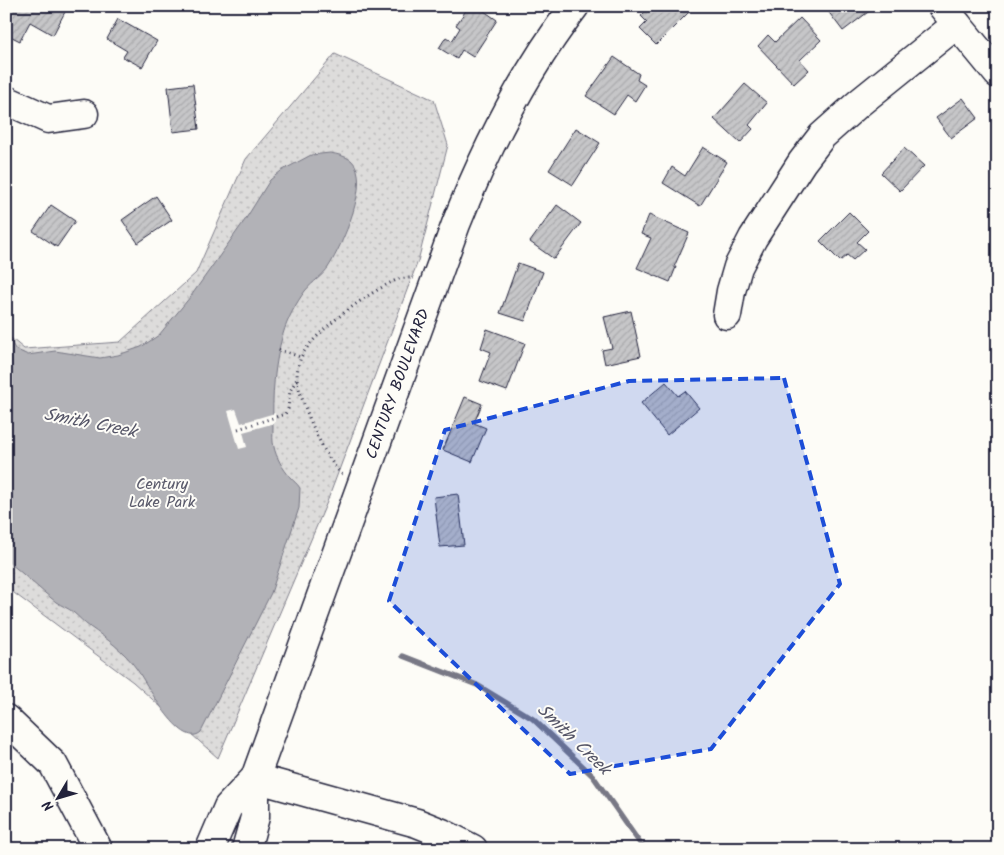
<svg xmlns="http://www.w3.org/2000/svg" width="1004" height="855" font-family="Kalam,sans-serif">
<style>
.green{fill:url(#green-dots);stroke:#807f8b}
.water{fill:#b2b2b7;stroke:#787885}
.pier{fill:#fdfcf7}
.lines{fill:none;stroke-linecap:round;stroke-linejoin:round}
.stream{stroke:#787885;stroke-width:5.5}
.building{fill:url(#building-hatch);stroke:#22223b}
.minor-casing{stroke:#22223b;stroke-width:31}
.path{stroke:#22223b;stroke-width:3;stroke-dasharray:1 4;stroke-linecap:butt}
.minor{stroke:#fdfcf7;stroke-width:28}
.marked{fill:#1d4ed8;fill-opacity:0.2;stroke:#1d4ed8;stroke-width:4;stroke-dasharray:10 6;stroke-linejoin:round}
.labels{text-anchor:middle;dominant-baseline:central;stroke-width:4;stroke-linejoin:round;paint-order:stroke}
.street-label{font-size:16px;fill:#22223b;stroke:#fdfcf7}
.park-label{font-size:16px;fill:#5a5a6b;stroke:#fdfcf7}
.water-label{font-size:18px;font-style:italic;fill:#545466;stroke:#fdfcf7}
</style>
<defs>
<pattern id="green-dots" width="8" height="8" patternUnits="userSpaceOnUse" patternTransform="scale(1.25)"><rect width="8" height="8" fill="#dddcdb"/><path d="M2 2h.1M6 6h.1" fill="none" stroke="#bdbcbd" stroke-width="1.8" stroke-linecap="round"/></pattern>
<pattern id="building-hatch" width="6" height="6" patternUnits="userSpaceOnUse" patternTransform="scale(1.25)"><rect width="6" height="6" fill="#c6c6c8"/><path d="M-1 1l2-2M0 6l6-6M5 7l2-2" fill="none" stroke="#aaaaad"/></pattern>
</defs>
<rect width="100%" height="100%" fill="#fdfcf7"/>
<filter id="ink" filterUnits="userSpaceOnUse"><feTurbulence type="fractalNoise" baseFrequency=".02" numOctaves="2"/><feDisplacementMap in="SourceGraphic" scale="10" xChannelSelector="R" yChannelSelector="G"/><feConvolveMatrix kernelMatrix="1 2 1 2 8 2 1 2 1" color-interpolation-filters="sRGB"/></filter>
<g filter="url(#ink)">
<!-- green -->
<path class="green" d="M335,54L434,100L448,145L418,261L327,502L218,758L133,682L6,587V334L24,349L120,342L196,273L246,159Z"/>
<!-- water -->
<path class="water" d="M330,153C337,154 345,156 351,160C373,179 341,247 329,266C323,276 313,281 305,291C296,303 287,320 283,334C274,365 272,396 273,428C273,434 272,441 274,447C276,457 283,469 290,477C293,481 297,483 300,488L299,508L271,593L201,732C181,751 145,680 136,668C124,651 107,639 90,627C84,623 79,617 73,612C68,608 62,606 56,602C39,589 23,573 6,560V332L15,349L28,355L55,351L100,358L118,355L141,347L159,335L191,296L245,220L270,180L281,171L311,155Z"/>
<!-- pier -->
<path class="pier" d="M236,409L241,423L275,413V423L243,432L247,447L239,449L228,411Z"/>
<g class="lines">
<!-- stream -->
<path class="stream" d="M403,656L477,685L533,719L593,776L644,849"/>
</g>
<!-- building -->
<path class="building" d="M14,6H68L53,35L30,22L20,41L6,34V21Z
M469,6H477L497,20L473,57L462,50L457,59L439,48L446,37L452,41L460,28L456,25Z
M651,6H692L693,8L656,45L640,29L647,22L641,16Z
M824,6H876L843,31Z
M800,18L821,40L800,60L809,70L794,84L758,46L768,35L775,42Z
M118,19L157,41L142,67L123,57L127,51L107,39Z
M614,57L639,74L637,80L645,85L635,101L627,95L614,114L586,96Z
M193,84L199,129L173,132L168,87Z
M745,84L767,103L749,125L753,129L740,143L714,119Z
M963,98L978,118L951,138L936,118Z
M576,128L600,143L573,185L549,170Z
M703,147L727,162L700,206L663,183L672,167L685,176Z
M904,148L924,166L900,191L881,173Z
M156,196L172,220L138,243L122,220Z
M51,205L75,221L57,247L33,231Z
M557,205L581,223L554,259L530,242Z
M849,212L868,231L857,242L865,249L853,260L847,255L840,261L820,241Z
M649,215L689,233L674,267H676L670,282L637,268L651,238L641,234Z
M518,263L543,272L525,321L500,313Z
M631,311L641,356L605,364L602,350L612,348L604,317Z
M487,329L525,343L507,391L480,381L491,352L481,348Z
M666,382L678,396L685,391L699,408L667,435L641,403Z
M465,397L482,404L474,423L486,428L472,462L443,450Z
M458,494L464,545L440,547L434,497Z"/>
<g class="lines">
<!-- minor casing -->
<g class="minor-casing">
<path id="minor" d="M942,6L998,74
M6,100L48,119L84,114
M727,315L731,291L738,267L753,238L802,162L822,136L859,103L957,24
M6,719L53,764L98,849
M255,778L417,823L442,833L473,849
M210,849L228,807L255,778
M246,849L255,817V778L456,224C487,146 524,72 575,6"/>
</g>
<!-- path -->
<path class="path" d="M279,350L301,357
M238,429L285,414L288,409L290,391L297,379
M342,474C326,462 299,399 297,378C297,372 298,366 300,360C308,335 374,288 399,279C404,278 409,278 414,278"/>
<!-- minor -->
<use href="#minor" class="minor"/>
</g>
</g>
<!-- marked area -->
<path class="marked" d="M784,378L840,584L711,749L570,774L389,601L445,430L629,381Z"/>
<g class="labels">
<!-- street labels -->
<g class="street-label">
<text transform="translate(398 384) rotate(-70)">CENTURY BOULEVARD</text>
</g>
<!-- park labels -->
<g class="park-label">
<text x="162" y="484">Century<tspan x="162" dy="18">Lake Park</tspan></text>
</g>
<!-- water labels -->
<g class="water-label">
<text transform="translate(90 424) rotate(11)">Smith Creek</text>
<text transform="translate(573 740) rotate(44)">Smith Creek</text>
</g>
</g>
<!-- margin -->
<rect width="1004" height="855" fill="none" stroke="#fdfcf7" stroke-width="25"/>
<rect x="12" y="12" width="979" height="830" fill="none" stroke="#22223b" stroke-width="2" filter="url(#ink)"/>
<!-- north arrow -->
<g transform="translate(58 798) rotate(232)" stroke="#fdfcf7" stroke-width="4" paint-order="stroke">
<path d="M0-4L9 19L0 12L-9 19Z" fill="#22223b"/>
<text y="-8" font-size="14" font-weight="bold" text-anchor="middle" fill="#22223b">N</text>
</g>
</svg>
